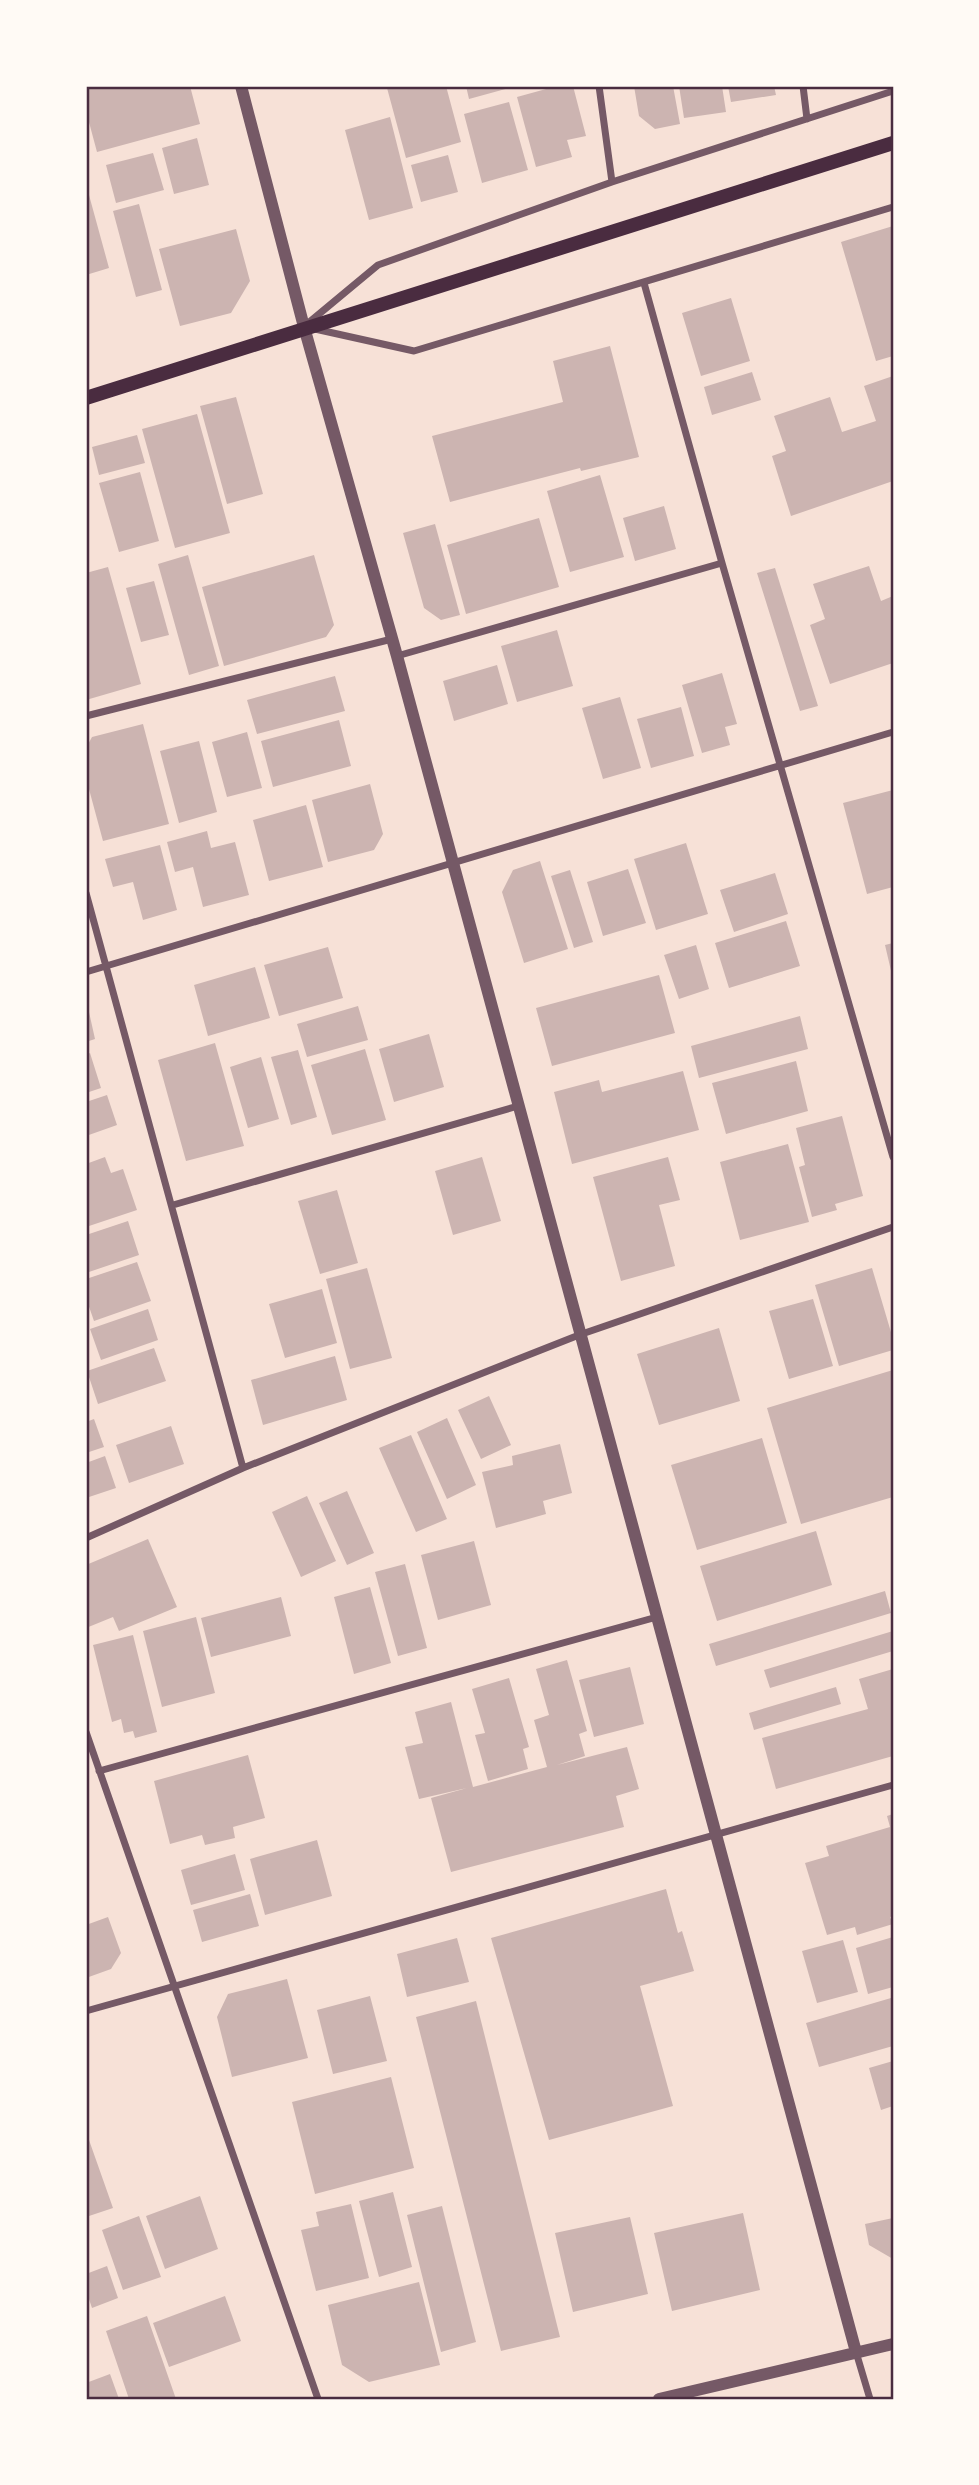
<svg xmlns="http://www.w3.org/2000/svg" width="979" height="2485" font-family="'PT Sans Narrow',sans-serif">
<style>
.building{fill:#ccb4b1}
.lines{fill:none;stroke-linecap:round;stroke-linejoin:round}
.minor{stroke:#755966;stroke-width:7}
.tertiary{stroke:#755966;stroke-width:12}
.secondary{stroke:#4a2c40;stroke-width:14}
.neatline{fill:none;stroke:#4a2c40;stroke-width:2.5}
</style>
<rect width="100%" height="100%" fill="#f7e1d7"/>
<!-- building -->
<path class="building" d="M86,86H190L200,124L97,152L86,111Z
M397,86H446L461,142L406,158L387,88Z
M466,86H513V87L469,99Z
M557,86H573L586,136L567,140L572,157L536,167L517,97Z
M634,86H673L680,124L655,129L639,116Z
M679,86H722L726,112L684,118Z
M728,86H774L776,95L731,102Z
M509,102L528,170L482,183L464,114Z
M390,117L413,208L369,220L345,130Z
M197,138L209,185L174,194L162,148Z
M153,153L164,190L116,203L106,165Z
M448,155L458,192L421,202L411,165Z
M89,195L109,268L86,275V196Z
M139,204L162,290L136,297L113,211Z
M893,226V356L876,361L841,242Z
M236,229L250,281L231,313L180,326L159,249Z
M731,298L750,361L701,376L682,313Z
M610,346L639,457L581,471L580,468L450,502L432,436L563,402L553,361Z
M752,372L761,400L712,415L704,387Z
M893,376V481L791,516L772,456L786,451L774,416L830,397L842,432L876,421L864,386Z
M236,397L263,494L227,504L200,406Z
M197,414L230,533L175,548L142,429Z
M137,435L145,463L99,475L92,447Z
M140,472L159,541L119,552L99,483Z
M600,475L624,557L570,572L547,491Z
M664,506L676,549L635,561L623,518Z
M539,518L559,587L466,614L447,545Z
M435,524L460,615L441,620L424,608L403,533Z
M188,555L219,666L189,675L158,564Z
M314,555L334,625L326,637L224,666L202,587Z
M869,566L881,601L893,596V663L830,684L810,625L825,619L813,584Z
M108,567L141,684L86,700V573Z
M775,568L818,706L800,711L757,573Z
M154,581L169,635L141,642L126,588Z
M557,630L573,686L517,702L501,646Z
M497,665L508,704L454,721L443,681Z
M722,673L737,724L725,727L730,745L702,753L682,685Z
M335,676L345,711L257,734L247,700Z
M620,697L641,768L603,779L582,708Z
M681,707L694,756L651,768L637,719Z
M339,720L351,766L273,787L261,741Z
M143,724L169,824L103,841L86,778V748L92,737Z
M247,732L262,788L227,797L212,742Z
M199,741L217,812L179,823L160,751Z
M370,784L383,834L374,850L328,862L312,800Z
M893,790V887L867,894L843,803Z
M306,805L323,867L269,881L253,820Z
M207,831L211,848L235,842L249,895L203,907L193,867L175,872L167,842Z
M686,843L708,914L656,930L634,859Z
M160,845L177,910L143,920L133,882L113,887L105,859Z
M540,861L568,949L524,963L502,892L513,870Z
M628,869L646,923L603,936L587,882Z
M570,870L593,942L574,948L551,876Z
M775,873L788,914L734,932L720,890Z
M786,921L800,966L729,988L715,943Z
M893,943V974L892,975L885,945Z
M696,945L709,989L679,999L664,955Z
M328,947L343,998L279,1016L264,965Z
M255,967L270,1018L208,1036L194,985Z
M659,975L675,1033L552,1066L536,1008Z
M358,1006L368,1040L307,1057L297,1024Z
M89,1012L95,1039L86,1042V1013Z
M800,1016L808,1049L699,1078L691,1046Z
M429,1034L444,1087L394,1102L379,1049Z
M215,1043L244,1146L186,1161L158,1060Z
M365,1049L386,1120L332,1135L311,1065Z
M298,1050L317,1117L291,1125L271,1057Z
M90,1053L101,1088L86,1093V1055Z
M261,1057L279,1119L248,1128L230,1067Z
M796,1061L808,1111L726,1134L712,1083Z
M683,1071L699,1130L572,1164L554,1092L599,1080L602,1092Z
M107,1095L117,1125L86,1136V1102Z
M842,1116L863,1196L835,1204L837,1210L812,1217L799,1167L805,1165L796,1128Z
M788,1144L809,1222L740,1240L720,1162Z
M105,1157L111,1173L123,1169L137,1210L86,1227V1164Z
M482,1157L501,1221L453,1235L435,1171Z
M668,1157L680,1200L659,1205L675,1266L621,1281L593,1177Z
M337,1190L358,1263L320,1274L298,1201Z
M128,1221L139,1255L86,1273V1235Z
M137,1262L151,1301L94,1321L86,1298V1279Z
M367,1268L392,1358L350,1369L326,1279Z
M872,1268L893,1339V1350L839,1366L815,1285Z
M322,1289L337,1343L285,1358L269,1304Z
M813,1299L833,1366L789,1379L769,1311Z
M148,1309L158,1340L101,1360L90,1329Z
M719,1328L740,1401L659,1425L637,1354Z
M154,1348L166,1381L98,1404L87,1371Z
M335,1356L347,1400L263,1425L251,1380Z
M893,1370V1497L801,1524L767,1408Z
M489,1396L511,1445L481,1459L458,1410Z
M447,1418L476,1485L447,1499L417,1432Z
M94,1419L104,1447L86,1453V1422Z
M171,1426L184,1464L129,1483L116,1445Z
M411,1435L447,1519L416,1532L379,1448Z
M762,1438L787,1523L697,1550L671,1465Z
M560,1444L572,1493L543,1501L546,1514L496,1528L482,1472L513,1465L512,1456Z
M105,1456L116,1488L86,1498V1463Z
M347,1491L374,1553L347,1565L319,1503Z
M307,1496L336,1561L301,1577L272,1512Z
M816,1531L832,1585L717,1621L700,1566Z
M148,1539L177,1607L119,1631L113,1617L86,1628V1565Z
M474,1541L491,1605L438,1620L421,1555Z
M405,1564L427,1648L398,1656L375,1572Z
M370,1587L391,1663L354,1674L334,1597Z
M885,1591L891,1613L716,1666L709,1644Z
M281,1597L291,1636L211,1657L201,1618Z
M196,1617L215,1693L162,1707L143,1631Z
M893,1631V1651L770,1688L764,1670Z
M133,1635L157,1732L135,1738L133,1731L124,1733L121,1719L112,1722L93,1645Z
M567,1660L587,1731L579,1734L585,1756L557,1765L627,1747L639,1789L616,1796L624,1827L451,1872L431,1798L467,1788L419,1799L405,1747L423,1743L415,1712L451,1702L473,1787L547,1767L534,1720L549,1715L536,1669Z
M630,1667L644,1724L594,1737L579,1680Z
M893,1669V1756L776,1789L762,1738L868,1709L859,1679Z
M509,1678L529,1747L523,1749L528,1769L488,1781L475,1735L485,1733L472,1689Z
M836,1687L841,1704L754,1730L749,1713Z
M248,1755L265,1818L233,1827L235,1838L205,1845L202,1835L170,1844L154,1781Z
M893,1814V1916L890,1917L893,1924L857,1935L855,1927L827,1935L805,1863L829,1856L826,1846L890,1827L887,1816Z
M317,1840L332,1896L265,1915L250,1859Z
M235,1854L245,1890L191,1905L181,1870Z
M666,1889L678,1933L682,1931L694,1971L640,1986L673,2106L549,2140L491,1938Z
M250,1894L259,1926L202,1942L193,1910Z
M108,1917L121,1953L111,1969L86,1978V1925Z
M893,1937V1987L868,1994L856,1948Z
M457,1938L469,1982L407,1997L397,1954Z
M843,1940L858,1992L817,2003L802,1951Z
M287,1979L308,2058L232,2077L217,2017L228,1994Z
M370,1996L387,2061L333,2074L317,2010Z
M891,1998L893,2005V2046L819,2067L806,2023Z
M476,2001L560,2337L501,2351L416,2017Z
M893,2061V2106L881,2110L869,2068Z
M391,2077L414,2168L315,2194L292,2102Z
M89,2140L113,2208L86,2217V2141Z
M393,2192L412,2267L379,2277L359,2201Z
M200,2196L218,2249L165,2269L146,2216Z
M351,2204L369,2278L316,2291L301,2230L319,2226L316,2212Z
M442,2206L476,2342L441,2352L407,2215Z
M743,2213L760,2290L672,2311L654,2233Z
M139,2216L161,2277L123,2290L102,2230Z
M630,2217L648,2294L573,2312L555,2233Z
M893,2218V2259L869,2245L865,2224Z
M107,2266L118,2298L92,2308L86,2290V2274Z
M419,2282L440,2365L369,2382L342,2365L328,2305Z
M225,2296L241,2341L169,2367L153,2323Z
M147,2316L176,2399H129L106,2331Z
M110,2374L119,2399H86V2383Z"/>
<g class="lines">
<!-- minor -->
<path class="minor" d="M599,86L612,182
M803,86L807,119
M644,283L722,563L893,1157
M307,324L378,265L612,182L893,91
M315,329L414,351L893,207
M397,656L722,563
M86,716L392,639
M86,893L243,1468
M86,972L893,732
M173,1205L518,1106
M86,1538L243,1468L579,1335L893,1227
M86,1732L318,2399
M99,1771L657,1617
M86,2011L893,1785
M856,2352L870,2399"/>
<!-- tertiary -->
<path class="tertiary" d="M241,86L304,327L397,656L856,2352
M659,2399L893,2344"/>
<!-- secondary -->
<path class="secondary" d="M86,398L893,143"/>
</g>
<!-- border -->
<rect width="979" height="2485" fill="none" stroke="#fffaf5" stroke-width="175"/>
<rect x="88" y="88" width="804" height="2310" class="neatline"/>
</svg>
